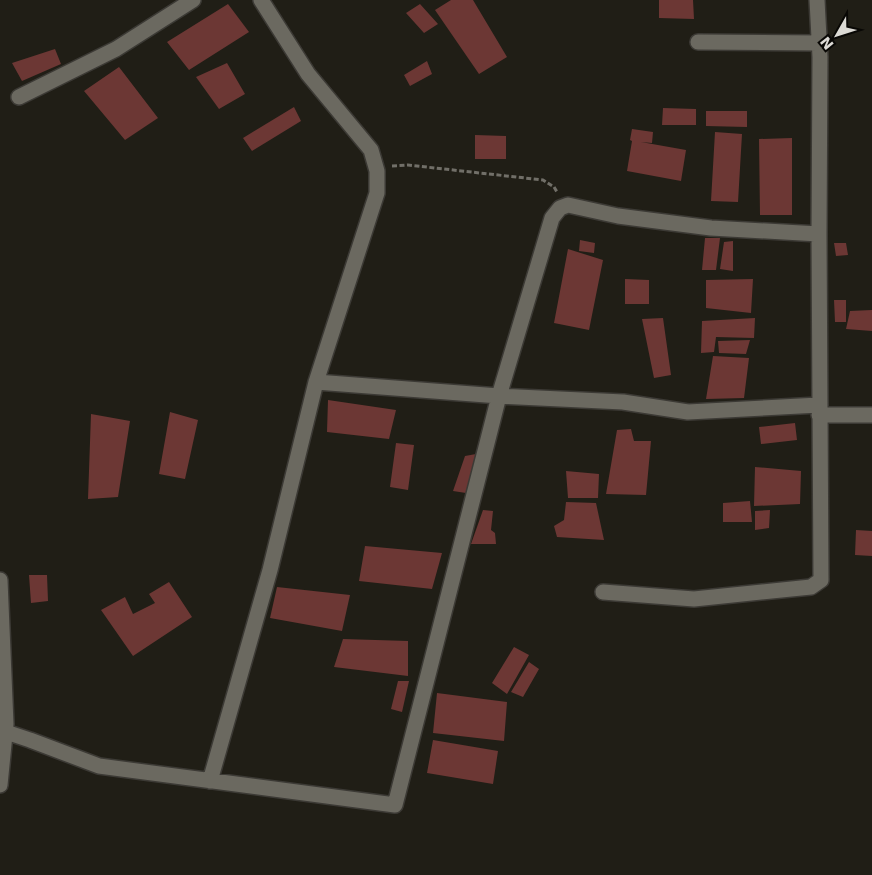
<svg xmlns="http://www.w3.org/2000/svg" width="872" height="875" font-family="'DejaVu Sans',sans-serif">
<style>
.building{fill:#6c3734}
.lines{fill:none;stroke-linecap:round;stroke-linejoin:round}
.street-casing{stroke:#3c3a35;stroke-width:18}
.path{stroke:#716f68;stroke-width:3;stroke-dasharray:5 2.5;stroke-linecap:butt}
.street{stroke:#6b6960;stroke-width:15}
</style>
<rect width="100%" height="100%" fill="#201e16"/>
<!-- building -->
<path class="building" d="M451,0H473L507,57L479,74L435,10Z
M659,0H693L694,19L659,18Z
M228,4L249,32L189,70L167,42Z
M420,4L438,24L424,33L406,13Z
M55,49L61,64L22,81L12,63Z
M427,61L432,74L410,86L404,75Z
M227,63L245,94L219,109L196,77Z
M119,67L158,118L125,140L84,91Z
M294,107L301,121L252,151L243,138Z
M663,108L696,109V125H662Z
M706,111H747V127L706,126Z
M632,129L653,132L652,143L641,142L686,150L681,181L627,171L632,141L630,140Z
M715,132L742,134L738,202L711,201Z
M475,135L506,136V159H475Z
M792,138V215H760L759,139Z
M705,238H720L716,270H702Z
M580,240L595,243L594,253L579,251Z
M733,241V271L720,269L724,242Z
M834,243H846L848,255L836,256Z
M568,249L603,260L589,330L554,323Z
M625,279L649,280V304H625Z
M753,279L751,313L706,308V280Z
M834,300H846V322H835Z
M872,310V331L846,329L850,311Z
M663,318L671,375L654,378L642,319Z
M755,318L754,338L716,337L714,352L701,353L702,321Z
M750,340L746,354L719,353L718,341Z
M713,356L749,358L744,398L706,399Z
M328,400L396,410L389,439L327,432Z
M170,412L198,420L185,479L159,474Z
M91,414L130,421L118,497L88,499Z
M795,423L797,440L761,444L759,427Z
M631,429L634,441H651L646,495L606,494L617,430Z
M396,443L414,445L408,490L390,487Z
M476,454L466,493L453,491L465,456Z
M755,467L801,471L800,504L754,506Z
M566,471L599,474L598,498H568Z
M750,501L752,522H723V503Z
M566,502L596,503L604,540L557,537L554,526L564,520Z
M483,510L493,511L491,530L495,533L496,544H471Z
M770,510L769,528L755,530V511Z
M856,530L872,531V556L855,555Z
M365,546L442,553L432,589L359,581Z
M29,575H47L48,601L31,603Z
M169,582L192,617L133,656L101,610L125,597L133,614L155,603L149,594Z
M277,587L350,595L342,631L270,618Z
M343,639L408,641V676L334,667Z
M514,647L529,655L507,694L492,683Z
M529,662L539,669L523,697L511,692Z
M398,681H409L402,712L391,709Z
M437,693L507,702L504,741L433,733Z
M433,740L498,751L493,784L427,773Z"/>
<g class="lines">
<!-- street casing -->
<g class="street-casing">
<path id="street" d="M698,42L819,43
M19,97L116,49L193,0
M316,382L499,396L623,402L688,412L819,405
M819,415H872
M0,580L6,724L0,785
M603,592L694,599L811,587L821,580L819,234L820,57L817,0
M6,732L30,740L99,766L395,805L499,396L552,218L560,208L568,205L618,216L711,228L819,234
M210,781L270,570L316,382L377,193V171L371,150L308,74L261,0"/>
</g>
<!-- path -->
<path class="path" d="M392,166L408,165L543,180L554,187L557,192"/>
<!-- street -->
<use href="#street" class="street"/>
</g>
<!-- north arrow -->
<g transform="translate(837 35) rotate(231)" stroke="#090805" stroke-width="4" paint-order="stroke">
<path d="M0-4L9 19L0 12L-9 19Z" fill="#dcdad5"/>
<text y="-8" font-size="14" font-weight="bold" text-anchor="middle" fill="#dcdad5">N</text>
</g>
</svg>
